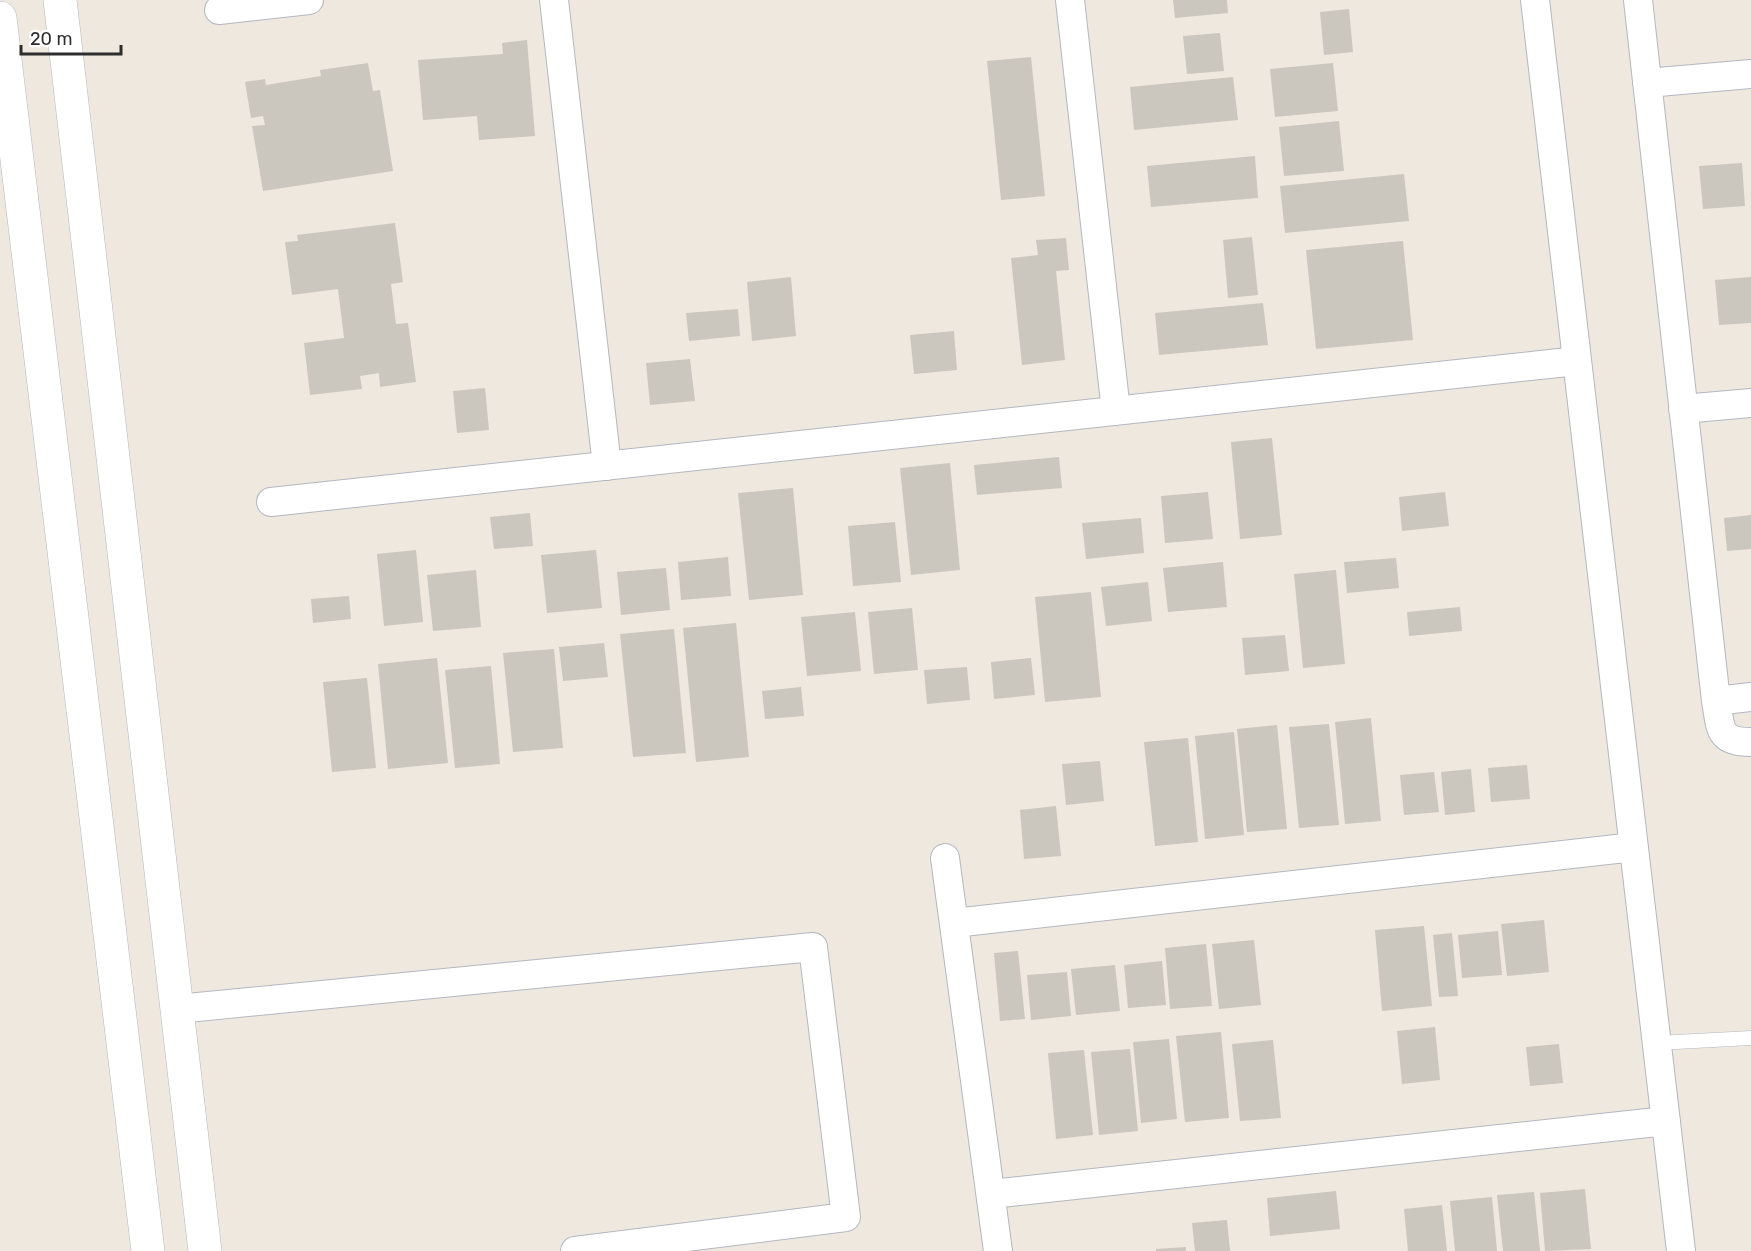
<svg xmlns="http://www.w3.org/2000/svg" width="1751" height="1251" font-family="Rubik,sans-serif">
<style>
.building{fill:#cbc6be}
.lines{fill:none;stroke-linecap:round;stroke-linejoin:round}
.lane-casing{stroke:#b3b7c2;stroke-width:15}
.street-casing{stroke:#b3b7c2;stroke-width:30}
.secondary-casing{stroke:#b3b7c2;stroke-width:34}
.lane{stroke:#fff;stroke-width:14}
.street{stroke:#fff;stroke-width:28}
.secondary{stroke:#fff;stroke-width:33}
</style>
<rect width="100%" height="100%" fill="#efe8df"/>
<!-- building -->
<path class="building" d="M1173,0H1227L1228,13L1175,18Z
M1349,9L1353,52L1324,55L1320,12Z
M1220,33L1224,71L1187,74L1183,36Z
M527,40L535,136L479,140L477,116L423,120L418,60L503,54L502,43Z
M1031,57L1045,196L1001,200L987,61Z
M368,63L373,91L380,90L393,171L263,191L252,126L265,125L263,116L251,118L245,82L265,79L266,85L321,76L320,70Z
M1333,63L1338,111L1275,117L1270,69Z
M1233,77L1238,120L1134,130L1130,87Z
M1339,121L1344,171L1284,176L1279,127Z
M1255,156L1258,198L1151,207L1147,166Z
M1742,163L1745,206L1703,209L1699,166Z
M1404,174L1409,221L1285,233L1280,186Z
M395,223L403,282L391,284L396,324L408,323L416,382L380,387L379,373L360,376L362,389L310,395L304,343L344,338L338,289L292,295L285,242L298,241L297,235Z
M1252,237L1258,295L1228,298L1223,240Z
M1066,238L1069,270L1056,271L1065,360L1022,365L1011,258L1038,255L1036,240Z
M1403,241L1413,340L1316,349L1306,250Z
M791,277L796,336L752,341L747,282Z
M1751,277V323L1719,325L1715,280Z
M1263,303L1268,345L1159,355L1155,313Z
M738,309L740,336L689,341L686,313Z
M954,331L957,370L914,374L910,335Z
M690,359L695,401L650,405L646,363Z
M485,388L489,430L457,433L453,391Z
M1272,438L1282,535L1240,539L1231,442Z
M1059,457L1062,488L977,495L974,465Z
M950,463L960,570L911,575L900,468Z
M793,488L803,595L749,600L738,493Z
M1208,492L1213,539L1165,543L1161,496Z
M1445,492L1449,526L1402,531L1399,497Z
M530,513L533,546L494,549L490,517Z
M1751,515V549L1727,551L1724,518Z
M1141,518L1144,553L1086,559L1082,523Z
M895,522L901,582L853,586L848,526Z
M416,550L423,622L384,626L377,554Z
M596,550L602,608L547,613L541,555Z
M728,557L731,596L681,600L678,562Z
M1396,558L1399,588L1347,593L1344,562Z
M1223,562L1227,607L1168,612L1163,568Z
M666,568L670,610L621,615L617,572Z
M476,570L481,627L433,631L427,575Z
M1336,570L1345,664L1303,668L1294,574Z
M1148,582L1152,621L1106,626L1101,587Z
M1091,592L1101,697L1045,702L1035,597Z
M349,596L351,619L313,623L311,599Z
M1460,607L1462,631L1409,636L1407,612Z
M912,608L918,670L874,674L868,612Z
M855,612L861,671L807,676L801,617Z
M736,623L749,757L696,762L683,628Z
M674,629L686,753L633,757L620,634Z
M1285,635L1289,671L1245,675L1242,638Z
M604,643L608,677L563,681L559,647Z
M554,649L563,748L513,752L503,653Z
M437,658L448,763L388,769L378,664Z
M1031,658L1035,695L994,699L991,662Z
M491,666L500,764L455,768L445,670Z
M967,667L970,700L927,704L924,670Z
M367,678L376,768L332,772L323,682Z
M801,687L804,716L765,719L762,691Z
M1371,718L1381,821L1345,824L1335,722Z
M1329,724L1339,825L1299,828L1289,727Z
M1277,725L1287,829L1247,832L1237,729Z
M1234,732L1244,835L1205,839L1195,736Z
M1188,738L1198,842L1155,846L1144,742Z
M1100,761L1104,801L1066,805L1062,764Z
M1527,765L1530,799L1491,802L1488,768Z
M1471,769L1475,812L1445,815L1441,772Z
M1434,772L1439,812L1404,815L1400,775Z
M1056,806L1061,856L1024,859L1020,810Z
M1544,920L1549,972L1507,976L1501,924Z
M1424,926L1432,1006L1382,1011L1375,930Z
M1498,931L1502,975L1462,978L1458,935Z
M1452,933L1458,996L1439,997L1433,935Z
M1254,940L1261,1005L1219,1009L1212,944Z
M1206,944L1212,1006L1170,1009L1165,948Z
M1018,951L1025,1019L1000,1021L994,953Z
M1162,961L1166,1005L1128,1008L1124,965Z
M1115,965L1120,1011L1076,1015L1071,969Z
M1067,972L1071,1016L1031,1020L1027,975Z
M1435,1027L1440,1080L1402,1084L1397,1031Z
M1221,1032L1229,1118L1185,1122L1176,1036Z
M1169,1039L1177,1119L1141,1123L1133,1042Z
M1273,1040L1281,1118L1240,1121L1232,1044Z
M1559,1044L1563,1083L1530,1086L1526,1047Z
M1130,1049L1138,1131L1099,1135L1091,1052Z
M1084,1050L1093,1135L1056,1139L1048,1053Z
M1585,1189L1591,1249L1545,1251L1540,1193Z
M1336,1191L1340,1229L1270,1236L1267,1198Z
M1534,1192L1540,1251H1503L1497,1195Z
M1492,1197L1497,1251H1455L1450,1201Z
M1442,1205L1447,1251H1408L1404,1209Z
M1227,1220L1230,1251H1195L1192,1223Z
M1186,1247V1251H1156V1249Z"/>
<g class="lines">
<!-- lane casing -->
<g class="lane-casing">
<path id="lane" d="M1657,1043L1751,1038"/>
</g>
<!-- street casing -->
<g class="street-casing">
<path id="street" d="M554,0L607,466
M1070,0L1116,411
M1535,0L1681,1251
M1638,0L1716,701C1721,729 1718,742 1751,742
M219,10L309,0
M1647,83L1751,74
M1683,409L1751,403
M271,502L1577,361
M1716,701L1751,697
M945,858L998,1251
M954,923L1634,847
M177,1009L813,947L846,1217L575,1251
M991,1194L1666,1121"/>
</g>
<!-- secondary casing -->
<g class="secondary-casing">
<path id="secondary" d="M60,0L205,1251
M0,18L148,1251"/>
</g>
<!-- lane -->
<use href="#lane" class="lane"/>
<!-- street -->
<use href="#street" class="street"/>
<!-- secondary -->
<use href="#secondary" class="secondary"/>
</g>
<!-- scale -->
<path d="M21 45v9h100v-9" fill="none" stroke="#2d2d2d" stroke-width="3"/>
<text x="30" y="45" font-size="18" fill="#2d2d2d" stroke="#ffffff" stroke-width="4.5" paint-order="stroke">20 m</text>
</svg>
